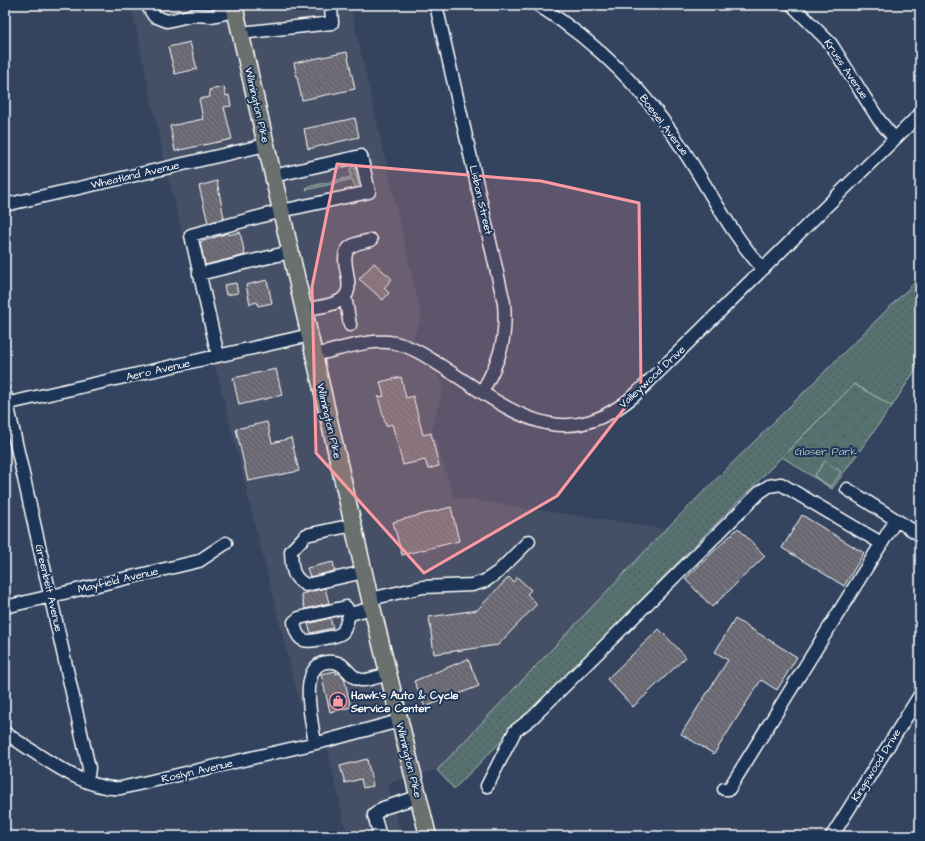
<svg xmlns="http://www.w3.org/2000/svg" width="925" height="841" font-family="'Architects Daughter',sans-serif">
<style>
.built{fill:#444f65}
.grass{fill:url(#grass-dots);stroke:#aab8b8}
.forest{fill:url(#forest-crowns);stroke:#aab8b8}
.pitch{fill:#567270;stroke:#aab8b8}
.building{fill:url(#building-back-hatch);stroke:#fff}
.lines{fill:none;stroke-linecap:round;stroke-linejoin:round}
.minor-casing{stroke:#fff;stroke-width:15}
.major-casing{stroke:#fff;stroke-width:19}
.minor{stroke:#1d3557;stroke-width:12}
.major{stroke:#6b706d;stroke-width:16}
.marked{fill:#ff9aa2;fill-opacity:0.2;stroke:#ff9aa2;stroke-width:3;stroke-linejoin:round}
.labels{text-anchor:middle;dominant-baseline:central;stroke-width:4;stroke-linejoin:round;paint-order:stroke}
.street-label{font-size:11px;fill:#fff;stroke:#1d3557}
.park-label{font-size:11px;fill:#b3c0bf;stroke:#1d3557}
.poi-label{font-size:11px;font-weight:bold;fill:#fff;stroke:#1d3557;text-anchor:start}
</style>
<defs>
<pattern id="grass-dots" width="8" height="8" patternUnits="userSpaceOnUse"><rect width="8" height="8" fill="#567270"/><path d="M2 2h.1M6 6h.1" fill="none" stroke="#505b5a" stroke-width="1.8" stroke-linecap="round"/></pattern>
<pattern id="forest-crowns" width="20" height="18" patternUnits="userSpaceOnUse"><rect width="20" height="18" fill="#567270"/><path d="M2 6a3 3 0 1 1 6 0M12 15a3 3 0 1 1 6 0" fill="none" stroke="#505b5a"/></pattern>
<pattern id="building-back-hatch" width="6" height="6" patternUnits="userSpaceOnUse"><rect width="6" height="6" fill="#696872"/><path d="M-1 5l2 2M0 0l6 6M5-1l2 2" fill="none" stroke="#807f87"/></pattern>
</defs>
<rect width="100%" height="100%" fill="#34445f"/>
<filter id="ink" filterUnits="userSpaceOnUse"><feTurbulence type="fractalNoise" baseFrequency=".025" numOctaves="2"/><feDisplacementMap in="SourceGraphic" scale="8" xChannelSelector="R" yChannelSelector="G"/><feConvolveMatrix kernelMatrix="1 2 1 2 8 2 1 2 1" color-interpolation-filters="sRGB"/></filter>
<g filter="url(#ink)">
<!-- built -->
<path class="built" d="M131,5H350L422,318L413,337L444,385L432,429L454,497L666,529L437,770L388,783L401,836H336L345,827L326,742L310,745L166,168Z"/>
<!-- grass -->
<path class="grass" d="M353,167L355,169L359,187L356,190L352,179L306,190L307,187L351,177L350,168Z
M920,277V363L892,406L854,384L454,789L437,770L666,529Z"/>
<!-- forest -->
<path class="forest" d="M854,384L892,406L832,489L782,457Z"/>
<!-- pitch -->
<path class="pitch" d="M825,461L841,472L831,487L814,476Z"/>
<!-- building -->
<path class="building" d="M190,42L197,69L175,74L168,47Z
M347,52L355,89L302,100L294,63Z
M224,87L226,96L229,95L231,106L224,107L232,139L175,151L170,126L203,119L199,99L210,97L209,90Z
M355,118L359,137L308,149L304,129Z
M217,181L224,218L208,223L199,186Z
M240,232L245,255L205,265L200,242L228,233V235Z
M374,263L392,279L384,288L389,293L383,300L359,279Z
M267,280L272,303L258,306L257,302L250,304L246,285Z
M236,283L238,293L226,295L224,285Z
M276,369L282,395L239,405L233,378Z
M401,377L406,398L413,396L423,435L431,433L439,466L428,469L425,460L403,465L392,424L386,426L378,397L384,396L380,382Z
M267,422L272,443L291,438L299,471L248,481L236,429Z
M451,507L459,541L402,555L393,522Z
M802,515L864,553L844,586L782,548Z
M738,528L765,556L712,607L685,579Z
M333,562L335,571L310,577L307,568Z
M509,577L513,582L517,577L531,590L527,594L537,604L498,645L434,654L429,617L477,610Z
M325,588L329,603L305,609L301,594Z
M330,618L333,628L311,633L308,624Z
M735,619L797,657L777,690L761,680L714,754L681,734L728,660L715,652Z
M659,629L686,657L633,707L607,679Z
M468,659L479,686L425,707L414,681Z
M336,671V674L340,673L344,678L351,707L330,712L321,674Z
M367,759L373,786L363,788L361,779L345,783L340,766Z"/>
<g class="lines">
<!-- minor casing -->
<g class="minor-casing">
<path id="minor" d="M147,5L154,16L167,21L193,15L212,16L235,11
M436,5L504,303C507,339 500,360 482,392
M538,5C596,42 647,92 684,151C710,191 731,234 763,269
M792,5L831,44L879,120L894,138
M240,33L332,23L331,5
M5,205L266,145
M199,274L290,252
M345,296L350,325
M304,310C314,307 327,307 337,302C362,292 337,263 348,249C353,243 364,242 371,240
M314,355C339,350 369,338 395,343C414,347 430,359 446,369C513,412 564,457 636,394L920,114
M218,356L191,235L281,211L369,192L361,156L273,176
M5,394L89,768L87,782
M5,404L310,335
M847,489L920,535
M353,525L306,535L291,551C292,567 291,577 306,585L364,572
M370,599L423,587L472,585L485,581L498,572L529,541
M5,607L199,561L226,543
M350,614L346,607L299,618L294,622C297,644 307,643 325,638C331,637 339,636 343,632C346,627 347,619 350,614L372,608
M5,733C37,753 84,791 121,788L325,741L399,721
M315,743C312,722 295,657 334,662C346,663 349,678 361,680C368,681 380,676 388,674
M487,786L515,731L532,718L760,492L769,486L781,484L881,543
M724,789H729L896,520
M380,836L374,815L383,808L418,797
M832,836L920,695"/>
</g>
<!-- major casing -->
<g class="major-casing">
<path id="major" d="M234,5L370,599L428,836"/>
</g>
<!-- minor -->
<use href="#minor" class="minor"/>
<!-- major -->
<use href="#major" class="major"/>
</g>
</g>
<!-- marked area -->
<path class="marked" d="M337,164L541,181L639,203L641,387L557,496L424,573L316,453L312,287Z"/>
<!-- icons -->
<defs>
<g id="shop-ring" transform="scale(0.9)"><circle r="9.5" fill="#1d3557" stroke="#ff9aa2" stroke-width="1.5"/><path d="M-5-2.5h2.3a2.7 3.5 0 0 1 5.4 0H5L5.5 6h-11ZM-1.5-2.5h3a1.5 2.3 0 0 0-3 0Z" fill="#ff9aa2"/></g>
</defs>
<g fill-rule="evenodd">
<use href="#shop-ring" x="338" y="701"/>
</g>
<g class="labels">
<!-- street labels -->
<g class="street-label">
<text transform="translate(846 69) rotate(56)">Kruss Avenue</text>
<text transform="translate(257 105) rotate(77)">Wilmington Pike</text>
<text transform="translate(664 125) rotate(53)">Boesel Avenue</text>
<text transform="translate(135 175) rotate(-13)">Wheatland Avenue</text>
<text transform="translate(481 200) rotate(77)">Lisbon Street</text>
<text transform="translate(158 370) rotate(-13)">Aero Avenue</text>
<text transform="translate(652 377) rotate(-43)">Valleywood Drive</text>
<text transform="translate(329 421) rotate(77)">Wilmington Pike</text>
<text transform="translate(118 580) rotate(-13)">Mayfield Avenue</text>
<text transform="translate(49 588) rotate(77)">Greenbelt Avenue</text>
<text transform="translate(409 760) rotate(76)">Wilmington Pike</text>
<text transform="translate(876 765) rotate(-58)">Kingswood Drive</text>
<text transform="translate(197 771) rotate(-13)">Roslyn Avenue</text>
</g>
<!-- park labels -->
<g class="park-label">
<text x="826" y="451">Glaser Park</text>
</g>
<!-- poi labels -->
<g class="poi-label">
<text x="351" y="695">Hawk's Auto &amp; Cycle<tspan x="351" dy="13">Service Center</tspan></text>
</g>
</g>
<!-- margin -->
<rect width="925" height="841" fill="none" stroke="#1d3557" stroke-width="20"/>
<rect x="10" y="10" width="905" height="821" fill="none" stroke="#fff" stroke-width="1.5" filter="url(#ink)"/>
</svg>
